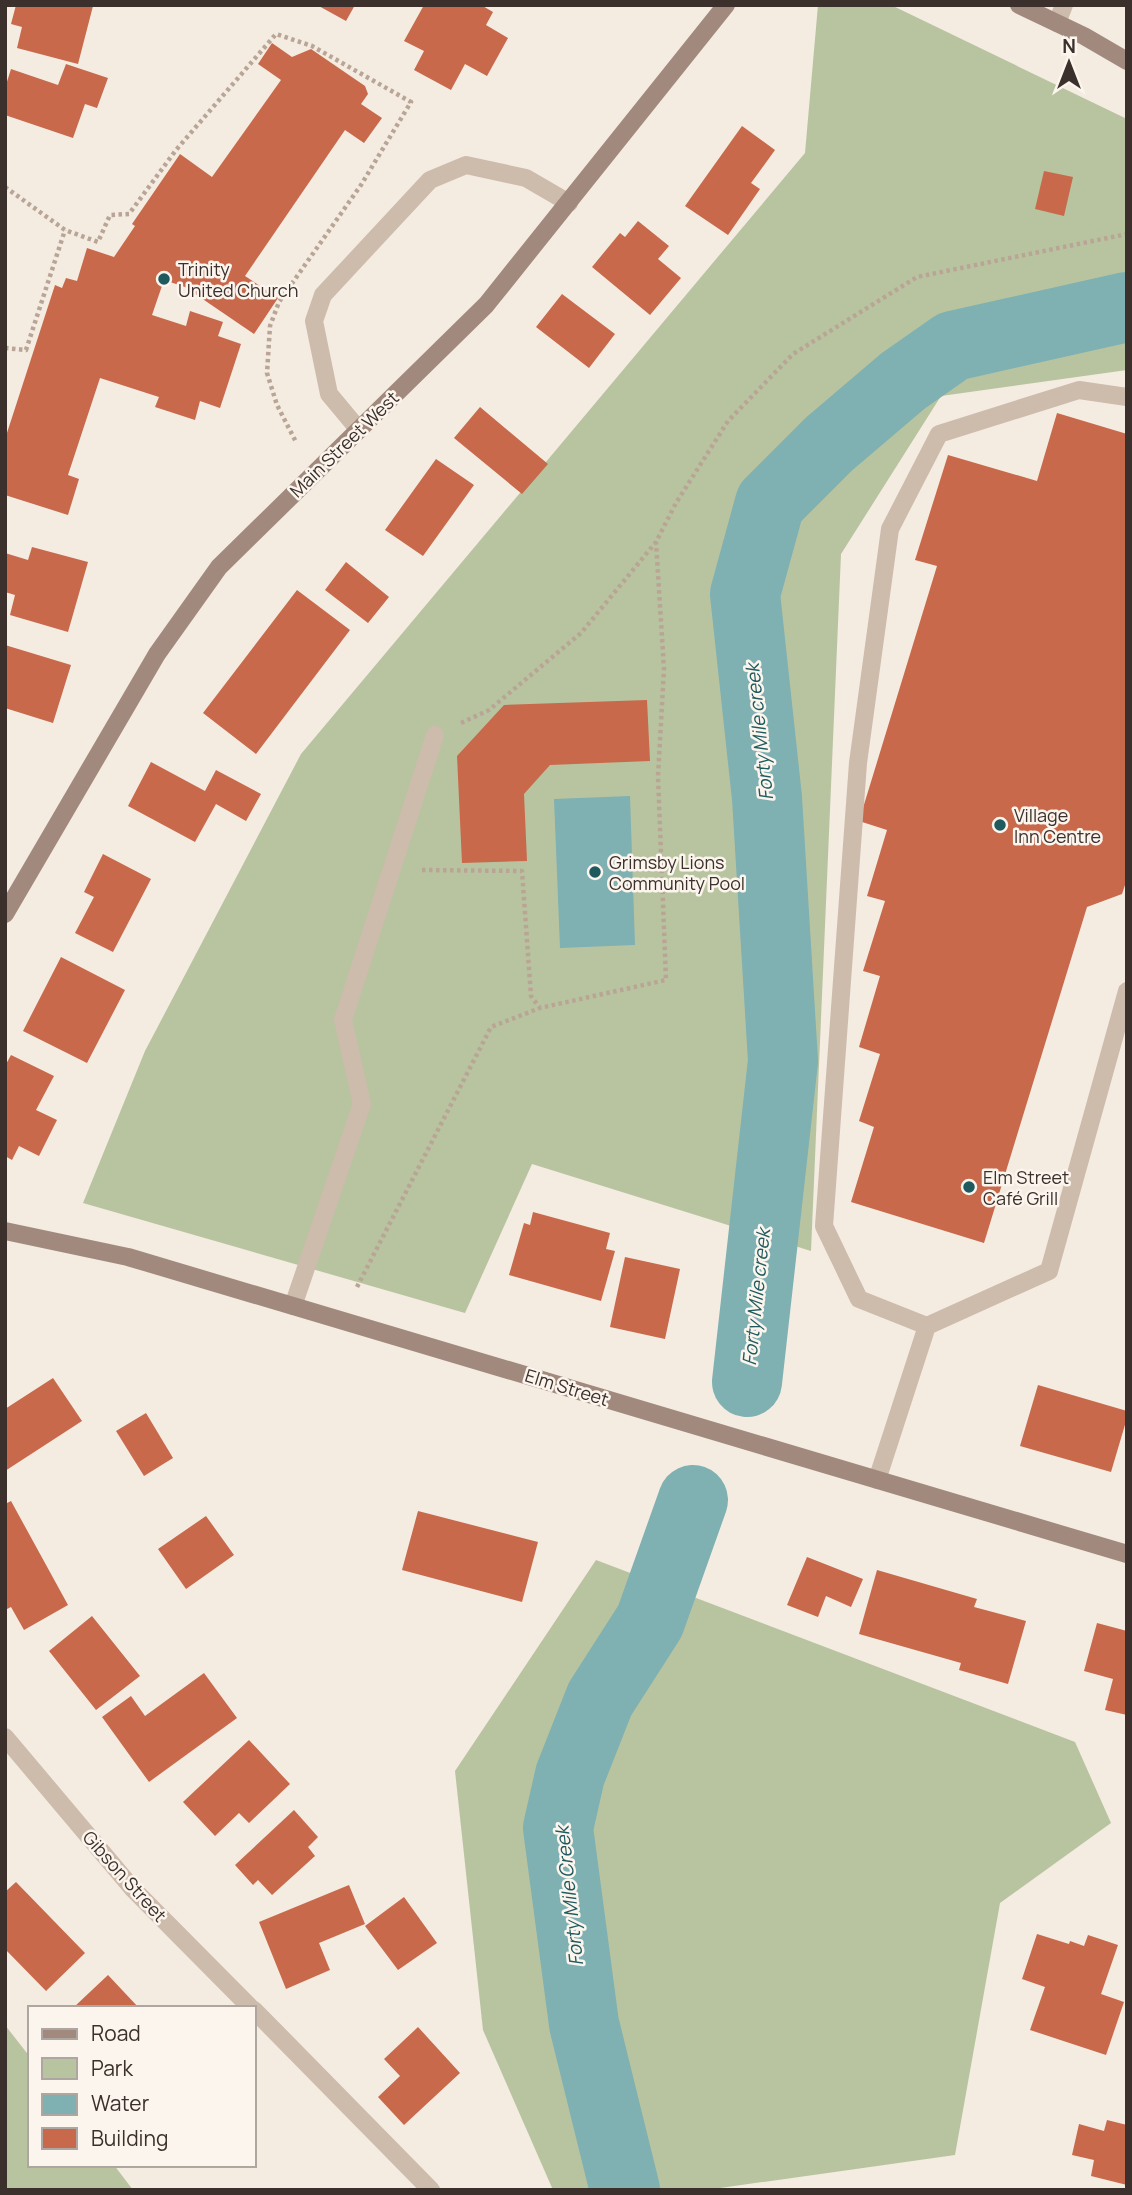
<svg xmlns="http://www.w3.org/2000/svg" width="1132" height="2195" font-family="Manrope,sans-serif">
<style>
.green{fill:#b8c4a0}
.water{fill:#7fb0b2}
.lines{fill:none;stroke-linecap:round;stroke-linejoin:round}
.river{stroke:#7fb0b2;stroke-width:70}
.building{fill:#c8694b}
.path{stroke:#b9a596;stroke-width:4.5;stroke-dasharray:3.5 3.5;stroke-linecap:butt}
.service{stroke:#cdbbac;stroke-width:18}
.minor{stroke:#cdbbac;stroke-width:18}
.secondary{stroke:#a18a7d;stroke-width:18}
.poi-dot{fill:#1f5a5e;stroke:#fbf5ee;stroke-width:2.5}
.labels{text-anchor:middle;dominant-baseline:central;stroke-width:5;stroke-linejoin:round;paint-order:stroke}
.poi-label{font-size:18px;fill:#3b302b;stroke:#fbf5ee;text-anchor:start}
.street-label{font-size:18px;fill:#3b302b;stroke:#fbf5ee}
.water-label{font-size:19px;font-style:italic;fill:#1f5a5e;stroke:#fbf5ee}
</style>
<rect width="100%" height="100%" fill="#f4ebe1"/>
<!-- green -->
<path class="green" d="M818,5H891L1127,119V370L941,396L841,554L811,1251L532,1164L465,1313L83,1203L145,1051L301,754L805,153Z
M596,1560L1075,1742L1111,1823L1000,1903L955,2155L706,2190H553L483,2030L455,1771Z
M5,2025L30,2057V2165H114L133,2190H5Z"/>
<!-- water -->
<path class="water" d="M630,796L635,945L560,948L554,799Z"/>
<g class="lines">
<!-- river -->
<path class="river" d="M747,1382L783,1061L767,798L745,594L770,503L829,444L903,381L953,346L1127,307
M625,2190L584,2024L558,1828L570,1775L600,1699L650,1621L693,1500"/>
</g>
<!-- building -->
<path class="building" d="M16,5L93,6L78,64L17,48L22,27L11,24Z
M317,5H355L346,21Z
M424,5H481L493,12L486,25L508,38L487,76L465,64L451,90L414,70L424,51L404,41Z
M272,43L292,57L311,49L365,86L368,94L361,104L382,118L364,143L345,130L245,276L278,298L254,334L185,287L164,280L152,315L186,326L190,311L223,322L218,336L241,344L220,408L200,401L195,420L155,407L159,397L100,378L68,475L79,479L68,515L5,495V439L55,285L62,288L66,278L77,281L87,248L114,257L135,226L132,224L180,154L212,177L281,80L258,64Z
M66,64L108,78L97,108L85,104L73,138L5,115V88L11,69L58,85Z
M742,126L775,150L751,183L760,189L728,235L685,206Z
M1044,171L1073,177L1064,216L1035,209Z
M638,221L669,246L658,259L681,278L650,315L592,267L620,233L625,237Z
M562,294L615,334L589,368L536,327Z
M480,407L548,464L522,494L454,438Z
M1057,413L1127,434V879L1122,894L1087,907L984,1243L851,1202L874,1127L859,1121L880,1054L859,1047L880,976L863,971L885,901L867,896L887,830L859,821L937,566L915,560L948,455L1037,481Z
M436,459L474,485L423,556L385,530Z
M32,547L88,562L68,632L10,615L15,595L5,592V553L28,560Z
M346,562L389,597L368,623L325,590Z
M297,590L350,630L256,754L203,713Z
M5,645L71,665L53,723L5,708Z
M647,700L650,761L550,765L524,794L527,861L462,863L457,756L504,705Z
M151,762L205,791L216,770L261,794L246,821L216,804L195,842L128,806Z
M103,854L151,879L113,952L75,933L94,897L84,892Z
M61,957L125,990L87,1063L23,1031Z
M11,1055L54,1076L36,1110L57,1120L39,1156L19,1146L12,1160L5,1156V1066Z
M533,1212L610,1233L606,1249L615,1251L601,1301L509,1275L524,1223L530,1225Z
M625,1257L680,1269L665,1339L610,1327Z
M53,1378L82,1421L5,1471V1409Z
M1038,1385L1127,1411V1418L1111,1472L1020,1446Z
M146,1413L173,1458L144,1476L116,1431Z
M11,1501L68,1605L24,1630L11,1607L5,1610V1504Z
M418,1511L538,1542L522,1602L402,1570Z
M206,1516L234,1555L186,1589L158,1549Z
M807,1557L863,1579L851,1607L826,1596L818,1617L787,1605Z
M877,1570L977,1599L974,1607L1026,1621L1008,1684L959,1670L961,1663L859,1634Z
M92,1616L140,1676L96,1710L49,1651Z
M1097,1623L1127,1631V1715L1105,1710L1113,1679L1084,1671Z
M204,1673L237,1718L149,1782L102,1717L131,1696L145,1716Z
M249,1740L290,1784L249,1823L239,1813L215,1836L183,1802Z
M294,1810L318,1837L308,1847L315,1856L272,1895L258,1880L253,1885L235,1865Z
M16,1882L85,1953L46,1991L5,1949V1892Z
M349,1885L365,1924L319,1943L330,1970L286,1989L259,1922Z
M404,1897L437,1943L398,1970L365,1926Z
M1037,1934L1069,1944L1070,1941L1084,1946L1088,1935L1118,1945L1101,1994L1124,2002L1106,2055L1030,2030L1045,1987L1022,1979Z
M108,1975L139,2008H73Z
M418,2027L460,2073L404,2125L378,2097L400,2076L384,2059Z
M1107,2120L1127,2125V2185L1091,2176L1094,2160L1072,2155L1079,2124L1104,2131Z"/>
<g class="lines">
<!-- path -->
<path class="path" d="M5,187L65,230L98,242L110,215L129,214L176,150L276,34L312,46L411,102L361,185L279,302L270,326L267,373L277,405L296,442
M5,348L26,350L65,230
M461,723L489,710L581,633L656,542L676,503L728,421L793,354L917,277L1127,234
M422,870L522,871L531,996L540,1008
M357,1287L491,1027L540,1008L666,980L658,776L664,669L656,542"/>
<!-- service -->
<path class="service" d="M1057,23L1064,5
M359,430L329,394L314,321L323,295L430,180L466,165L526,178L569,203
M293,1306L362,1104L343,1020L435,735
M927,1326L859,1299L824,1226L858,763L890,529L939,434L1079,390L1127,397
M877,1480L927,1326L1049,1271L1127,991"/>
<!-- minor -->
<path class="minor" d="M5,1737L133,1889L251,2008
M254,2010L431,2190"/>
<!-- secondary -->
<path class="secondary" d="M1019,5L1084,36L1127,61
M5,914L157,654L219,567L486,305L726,5
M5,1231L128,1257L1127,1554"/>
</g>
<!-- markers -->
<g class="poi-dot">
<circle cx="164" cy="279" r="7"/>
<circle cx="1000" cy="825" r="7"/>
<circle cx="595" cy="872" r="7"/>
<circle cx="969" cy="1187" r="7"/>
</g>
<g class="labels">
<!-- poi labels -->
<g class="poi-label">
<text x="178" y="269">Trinity<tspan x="178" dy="21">United Church</tspan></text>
<text x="1014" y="815">Village<tspan x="1014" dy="21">Inn Centre</tspan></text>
<text x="609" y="862">Grimsby Lions<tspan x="609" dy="21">Community Pool</tspan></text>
<text x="983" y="1177">Elm Street<tspan x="983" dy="21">Café Grill</tspan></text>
</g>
<!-- street labels -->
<g class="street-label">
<text transform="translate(344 444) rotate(-44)">Main Street West</text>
<text transform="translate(567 1387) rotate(17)">Elm Street</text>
<text transform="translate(125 1876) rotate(48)">Gibson Street</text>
</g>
<!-- water labels -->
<g class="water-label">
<text transform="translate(759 732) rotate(-96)">Forty Mile creek</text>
<text transform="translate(756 1297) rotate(-84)">Forty Mile creek</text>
<text transform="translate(569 1896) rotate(-96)">Forty Mile Creek</text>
</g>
</g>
<!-- border -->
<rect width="1132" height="2195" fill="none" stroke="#3b302b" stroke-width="14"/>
<!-- legend -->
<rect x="28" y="2006" width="228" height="161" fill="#fbf5ee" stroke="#aea6a0" stroke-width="2"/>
<rect x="42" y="2029" width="35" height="10" fill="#a18a7d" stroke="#aea6a0" stroke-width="2"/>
<text x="91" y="2041" font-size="21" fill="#3b302b">Road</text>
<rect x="42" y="2058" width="35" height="21" fill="#b8c4a0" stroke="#aea6a0" stroke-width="2"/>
<text x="91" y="2076" font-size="21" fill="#3b302b">Park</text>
<rect x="42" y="2094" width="35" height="21" fill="#7fb0b2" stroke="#aea6a0" stroke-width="2"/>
<text x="91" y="2111" font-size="21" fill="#3b302b">Water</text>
<rect x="42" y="2128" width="35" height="21" fill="#c8694b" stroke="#aea6a0" stroke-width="2"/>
<text x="91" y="2146" font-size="21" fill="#3b302b">Building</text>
<!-- north arrow -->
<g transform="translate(1069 63)" stroke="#fbf5ee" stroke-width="5" paint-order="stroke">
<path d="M0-5L12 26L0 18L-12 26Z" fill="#3b302b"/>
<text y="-10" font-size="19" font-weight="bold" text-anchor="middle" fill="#3b302b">N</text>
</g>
</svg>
